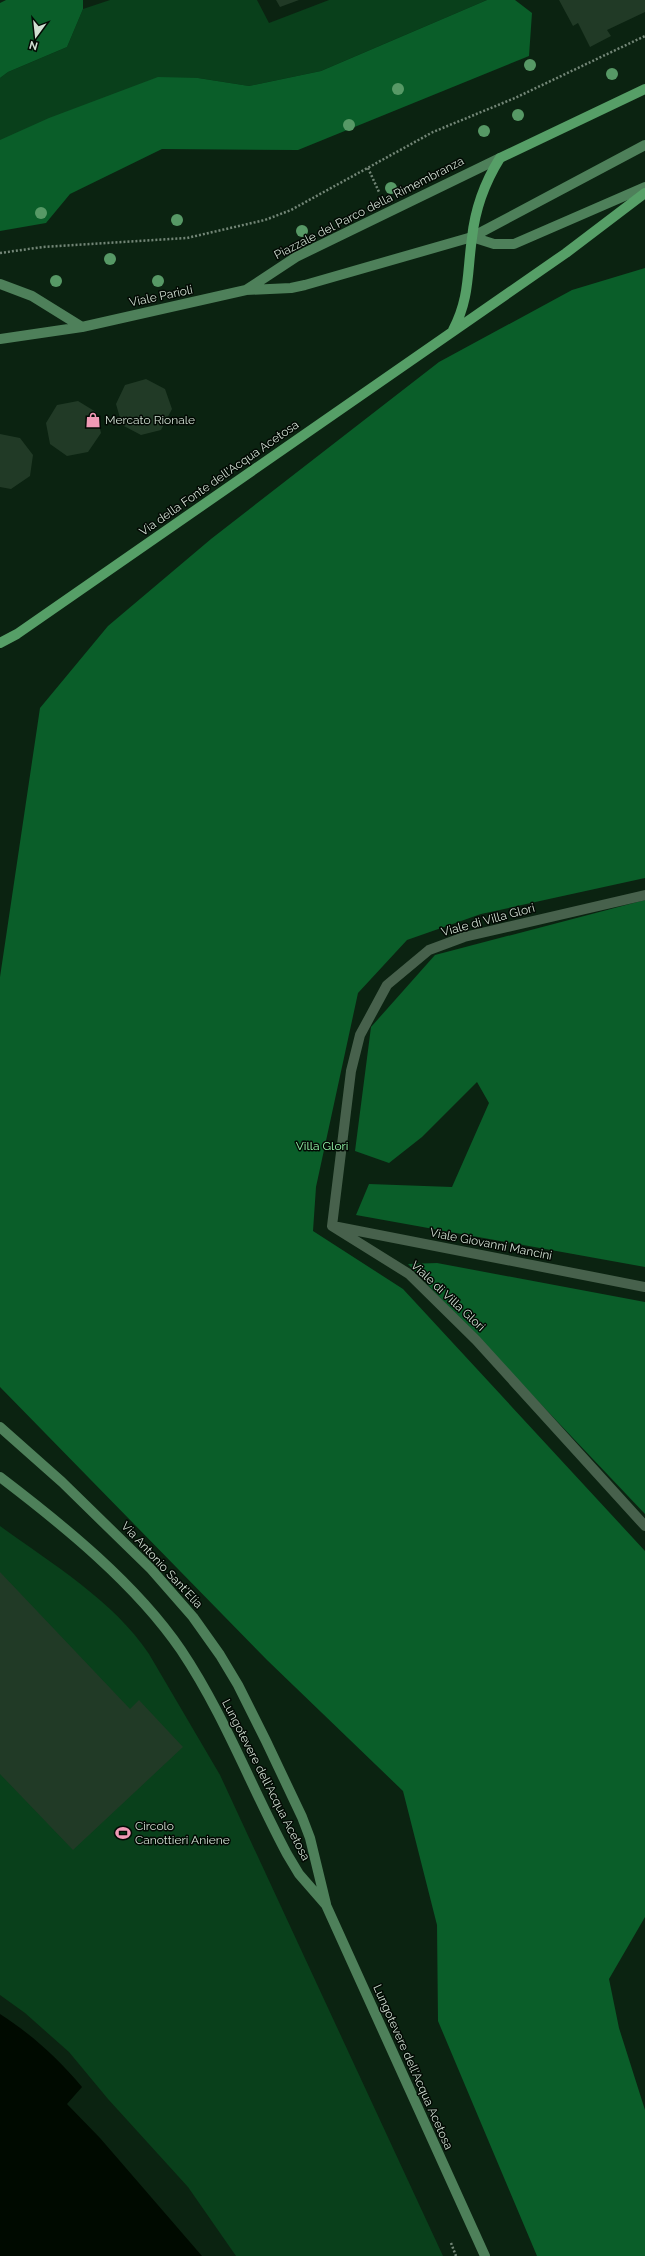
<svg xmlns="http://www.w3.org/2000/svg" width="645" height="2256" font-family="Raleway,sans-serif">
	<rect width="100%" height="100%" fill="#0b2311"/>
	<path fill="#09401b" d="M110,0H257L269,23L329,0H487L321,71L249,86L198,78L0,141V78L8,72L67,47L83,9Z
		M0,1526C51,1563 114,1601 149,1654L220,1775L443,2256H236L188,2187L108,2099L69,2052L25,2013L0,1995Z"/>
	<path fill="#0a5e29" d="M6,0H83V9L67,47L8,72L0,78V3Z
		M487,0H515L532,13L529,56L298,150L162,149L70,194L46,223L0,231V140L49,118L158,77L198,78L249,86L321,71Z
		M645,268V878L481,914L407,940L358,993L316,1187L313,1231L403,1289L645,1551V1917L609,1979L619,2028L645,2110V2256H537L438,2021L437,1925L403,1791L267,1660L0,1387V977L40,708L108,626L211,539L439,362L572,290Z
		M645,900V1267L356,1215L369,1184L452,1187L489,1103L477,1082L422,1137L389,1163L355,1151L371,1027L435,955Z
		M437,1263L645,1302V1514L408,1264Z"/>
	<path fill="#000a00" d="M0,2014C31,2034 58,2058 82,2087L67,2104L100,2138L202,2256H0Z"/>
	<path fill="#213a26" d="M276,0H299L280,7Z
		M559,0H645V12L607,30L611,36L590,47L578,23L573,26Z
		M146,379L165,389L172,409L161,430L141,435L122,425L116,404L125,385Z
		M78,401L96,412L101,433L88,452L67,456L50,444L46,423L57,405Z
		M0,434L20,438L33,455L30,476L11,489L0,487Z
		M0,1572L130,1709L139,1700L183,1747L73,1850L0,1774Z"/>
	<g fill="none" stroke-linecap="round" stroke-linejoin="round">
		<path stroke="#738677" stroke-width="2.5" stroke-dasharray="2 2" stroke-linecap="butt" d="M368,168L379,192
			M0,253L43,247L187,238L265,220L291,210L433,132L515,98L645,36
			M451,2243L456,2256"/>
		<path stroke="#47614c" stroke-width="10" d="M332,1226L351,1071L360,1035L387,985L429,950L464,937L645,895
			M332,1226L409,1274L476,1340L645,1526
			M338,1227L645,1287"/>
		<path stroke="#4e805a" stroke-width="10" d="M472,237L494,244H514L645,187
			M0,284L32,296L82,327
			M246,290L296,257L500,158
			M0,339L82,327L246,290L291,288L305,285L472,237L645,145
			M0,1427L62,1482L151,1569L193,1617L220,1655L238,1685L266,1741L302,1817L310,1838L326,1904
			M0,1477C63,1525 136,1584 181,1650C224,1714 251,1787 287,1854L299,1874L326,1905L485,2256"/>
		<path stroke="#569f67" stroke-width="10" d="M453,330C470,298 467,272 472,238C475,209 485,182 500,158L645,89
			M0,643L17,634L566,253L645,193"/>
	</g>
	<g fill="#579966">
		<circle cx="530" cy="65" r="6"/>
		<circle cx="612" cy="74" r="6"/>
		<circle cx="398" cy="89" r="6"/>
		<circle cx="518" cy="115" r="6"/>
		<circle cx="349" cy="125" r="6"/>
		<circle cx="484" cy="131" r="6"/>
		<circle cx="391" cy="188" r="6"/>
		<circle cx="41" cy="213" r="6"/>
		<circle cx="177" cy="220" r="6"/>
		<circle cx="302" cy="231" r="6"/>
		<circle cx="110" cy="259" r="6"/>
		<circle cx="56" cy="281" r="6"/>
		<circle cx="158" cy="281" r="6"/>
	</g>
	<defs>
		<g id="shop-bare" transform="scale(1.2)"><path d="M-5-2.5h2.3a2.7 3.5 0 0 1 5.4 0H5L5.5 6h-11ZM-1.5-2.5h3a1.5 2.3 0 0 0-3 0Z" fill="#f09ab5" stroke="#030a04" stroke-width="2.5" paint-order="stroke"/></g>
		<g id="stadium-bare" transform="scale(1.2)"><path d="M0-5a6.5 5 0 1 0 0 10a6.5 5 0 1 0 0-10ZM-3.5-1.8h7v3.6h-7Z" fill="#f09ab5" stroke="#030a04" stroke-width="2.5" paint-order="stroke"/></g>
	</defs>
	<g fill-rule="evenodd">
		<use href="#shop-bare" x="93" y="420"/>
		<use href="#stadium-bare" x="123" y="1833"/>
	</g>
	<g text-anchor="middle" stroke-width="3" stroke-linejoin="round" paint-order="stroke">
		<g font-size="12" fill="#d0dfd2" stroke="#030a04">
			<text transform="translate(369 208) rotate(-27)" y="4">Piazzale del Parco della Rimembranza</text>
			<text transform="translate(161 296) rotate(-12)" y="4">Viale Parioli</text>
			<text transform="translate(219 478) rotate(-35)" y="4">Via della Fonte dell'Acqua Acetosa</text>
			<text transform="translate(488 920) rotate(-15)" y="4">Viale di Villa Glori</text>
			<text transform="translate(491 1244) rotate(11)" y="4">Viale Giovanni Mancini</text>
			<text transform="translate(448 1296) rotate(43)" y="4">Viale di Villa Glori</text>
			<text transform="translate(162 1565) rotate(47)" y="4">Via Antonio Sant'Elia</text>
			<text transform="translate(266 1780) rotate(63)" y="4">Lungotevere dell'Acqua Acetosa</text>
			<text transform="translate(413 2067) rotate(66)" y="4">Lungotevere dell'Acqua Acetosa</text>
		</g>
		<g font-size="12" fill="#d0dfd2" stroke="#030a04" text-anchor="start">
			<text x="105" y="424">Mercato Rionale</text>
			<text x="135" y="1830">Circolo<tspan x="135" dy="14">Canottieri Aniene</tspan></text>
		</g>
		<g font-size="12" fill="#96f9ab" stroke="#030a04">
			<text x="322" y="1150">Villa Glori</text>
		</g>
	</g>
	<g transform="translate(36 36) rotate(195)" stroke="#030a04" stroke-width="3" paint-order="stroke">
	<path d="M0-3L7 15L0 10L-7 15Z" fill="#d0dfd2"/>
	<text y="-6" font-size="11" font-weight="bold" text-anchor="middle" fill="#d0dfd2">N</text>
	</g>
</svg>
